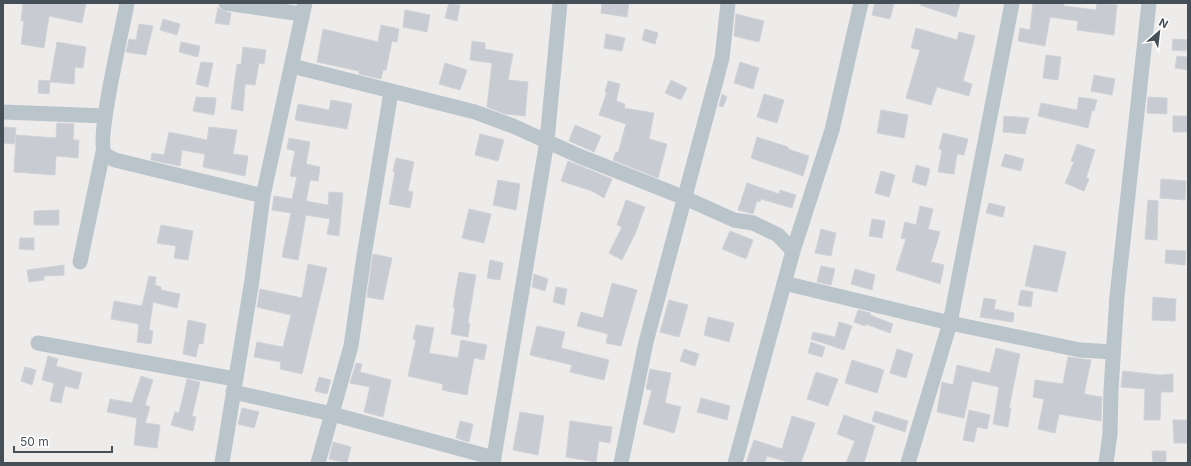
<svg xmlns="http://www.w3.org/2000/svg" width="1191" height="466" font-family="Inter,sans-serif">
	<rect width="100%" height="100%" fill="#eeebeb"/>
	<path fill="#c8cbd1" stroke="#d0d2d7" d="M23,3H86L82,23L49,16L44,48L21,44L24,21H21Z
		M449,3L460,5L457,21L445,18Z
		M602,3H629L627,17L601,13Z
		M875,3H894L890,19L872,15Z
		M920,3H960L956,17L920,5Z
		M1033,3H1064V6L1096,10L1097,3L1117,5L1114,35L1077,30L1078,21L1050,17L1045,46L1018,41L1020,28L1030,30Z
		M218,7L221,10L231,13L229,25L215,23Z
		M405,10L430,15L427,32L403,27Z
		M736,14L764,21L759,42L734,36Z
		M163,19L180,24L177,35L160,30Z
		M139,24L153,26L146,55L126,52L129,39L136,40Z
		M381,25L399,29L397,42L392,41L386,70H383L381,79L359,74V71L317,62L323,29L378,42Z
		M916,28L957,40L959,32L975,36L963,81L972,84L969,96L937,87L931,105L906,98L920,50L911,48Z
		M645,29L658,33L655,44L642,40Z
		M606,34L625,38L622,51L604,48Z
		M1173,39L1187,40L1186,51L1172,50Z
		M472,41L485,43V49L513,54L508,80L528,82L525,116L505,114L487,107L492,63L470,60Z
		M57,42L86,47L83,68L75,67L74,84L50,82Z
		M181,42L200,46L198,57L179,52Z
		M243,47L266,50L264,64L259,63L255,85L245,84L243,111L231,109L237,64L241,65Z
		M1046,55L1061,57L1058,80L1043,78Z
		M1177,56L1188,57V70L1175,68Z
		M201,62L213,63L208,87L196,84Z
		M740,62L759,68L753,89L734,83Z
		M445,63L467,70L460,90L439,84Z
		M1094,75L1115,79L1112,95L1091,91Z
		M39,80L50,81L49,94L38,93Z
		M671,80L687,88L681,100L665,93Z
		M608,81L620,84L616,101L625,104L624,108L654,113L649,139L667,144L658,178L613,160L616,152L618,153L626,124L599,115L607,92H605Z
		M722,94L727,97L723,107L719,106Z
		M764,94L784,100L777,123L757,117Z
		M196,97L216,98L214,115L193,111Z
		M1079,97L1097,100L1094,111L1092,110L1088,128L1038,116L1041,103L1077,110Z
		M1148,97L1167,98V114L1147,113Z
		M331,100L352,104L347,129L295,120L298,104L329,110Z
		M881,110L908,115L904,138L877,133Z
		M1004,116L1029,118L1025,134L1003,132Z
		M1173,116H1188V132H1173Z
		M57,123L74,124L73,140H79L78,158L56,156L55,175L14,172L16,135L56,138Z
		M575,125L601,136L594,152L569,141Z
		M3,127L16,128L14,144L3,143Z
		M209,127L237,130L233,154L248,156L245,176L203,167L205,154L182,150L180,166L151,160L152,153L164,155L169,132L207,140Z
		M943,133L968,139L964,155L957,154L954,174L938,172L942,150L939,149Z
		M480,134L504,140L498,161L475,155Z
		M757,137L788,147V149L809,156L803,176L751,158Z
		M289,138L310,142L306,164L320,167L318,181L310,180L306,201L328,205L329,192L343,193L339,236L327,234L330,219L306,215L298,260L282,257L291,213L272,210L274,196L292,199L297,177L290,176L295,151L287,149Z
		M1077,144L1095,150L1086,178L1089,179L1084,191L1065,183L1074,162L1071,161Z
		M1005,154L1024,159L1021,171L1001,166Z
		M396,158L414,162L408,191L413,192L410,208L389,204L395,172H393Z
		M568,161L612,179L604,198L592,191L561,181Z
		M916,165L930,169L926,186L912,182Z
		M881,171L895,175L889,197L875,193Z
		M1161,179L1186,181L1185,200L1160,198Z
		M498,180L520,184L516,210L493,205Z
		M747,183L779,194L780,190L796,195L792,208L761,199L760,202L757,201L753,214L738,210Z
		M626,200L645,207L635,234L622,260L609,253L622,227L617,225Z
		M1148,200L1158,201L1157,240L1145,239Z
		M989,203L1005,207L1003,217L986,213Z
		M920,206L933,209L928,229L940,232L931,262L944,265L940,284L896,270L906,239L901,238L905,222L916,225Z
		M469,209L491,214L484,243L462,238Z
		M59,210V225H34V211Z
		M872,219L885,221L882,238L869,236Z
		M161,225L193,231L188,260L174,258L176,246L157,243Z
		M821,229L836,233L831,256L815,253Z
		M730,231L753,240L746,259L722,249Z
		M20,238H34V250L19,249Z
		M1034,245L1066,252L1057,292L1025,286Z
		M1166,250L1186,251L1185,265L1165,263Z
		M373,254L392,258L383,300L367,297Z
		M490,260L503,263L500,280L487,278Z
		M308,264L327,268L302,374L280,369L281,362L254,357L257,342L283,347L291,315L257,307L260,289L302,298Z
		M64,265V275L44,276V280L29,282L27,270Z
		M821,266L835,269L831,285L817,282Z
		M855,269L875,275L872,290L851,284Z
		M459,272L476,275L468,323L470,324L468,337L451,334L455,308L453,307Z
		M534,274L548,279L545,291L532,287Z
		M149,276L156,277L155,285L161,287V290L180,294L177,308L153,302L149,330L153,331L151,344L137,342L139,324L111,319L114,301L142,306Z
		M612,283L637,290L621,346L606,343L608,334L577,326L581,312L603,318Z
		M556,287L567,289L564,305L553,302Z
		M1021,290L1033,292L1031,307L1018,305Z
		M1153,297L1176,299L1175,321L1152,320Z
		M984,298L996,300L994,309L1014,313L1013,322L980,317Z
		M669,300L688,305L679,337L660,332Z
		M858,310L870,313V315L893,324L890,333L866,324L865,326L854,322Z
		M708,317L734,323L729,342L704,335Z
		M188,320L206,324L203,344L199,343L196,357L183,354Z
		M839,322L852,326L844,350L811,339L813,332L835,337Z
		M416,325L434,328L429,353L458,358L461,340L487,345L484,360L474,358L467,395L442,390L443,384L408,376L416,340L413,339Z
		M537,326L565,332L561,348L609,360L604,380L570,372L572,365L530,355Z
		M811,342L825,347L822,357L808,353Z
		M996,348L1020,354L1009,408H1011L1008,427L993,424L999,387L972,381L964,418L937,412L942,382L953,385L957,365L990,373Z
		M684,349L699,354L695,366L680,361Z
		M897,349L913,354L906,378L890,373Z
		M48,356L58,359L56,366L82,373L78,389L65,386L61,403L50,401L54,383L42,380Z
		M1068,357L1091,360L1084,394L1102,397L1101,421L1059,414L1055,433L1038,429L1044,399L1033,397L1035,380L1063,384Z
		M852,360L884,370L877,393L845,383Z
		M356,363L362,364L360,372L391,380L383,417L364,412L370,387L350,383Z
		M25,367L36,370L32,385L21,381Z
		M650,369L671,373L665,403L681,407L674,433L643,424L652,390L646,389Z
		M1123,371L1160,375L1173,374V392H1161L1160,420H1144L1145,389L1121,387Z
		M816,372L838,379L828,406L807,399Z
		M141,376L153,380L145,405L150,407L145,423L160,425L157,448L134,445L137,418L107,412L110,399L132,403Z
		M319,377L331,380L327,394L315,391Z
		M187,379L200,382L192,416L196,417L193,431L171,425L175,412L179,413Z
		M701,398L730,406L727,420L697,412Z
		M242,408L259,412L254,428L238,424Z
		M969,410L990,415L987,429L977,427L974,442L963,440Z
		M875,411L908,421L905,432L872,421Z
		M520,412L544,416L538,455L513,450Z
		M844,415L875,426L864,463H846L855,441L837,434Z
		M792,416L815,423L801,463H791L767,456L765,463H746L754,440L782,449Z
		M1173,420H1188V443H1174Z
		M460,421L473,424L469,442L456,438Z
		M570,421L612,427L610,443L599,441L596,462L566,457Z
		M333,442L351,447L347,463L329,459Z
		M1152,451H1166V463H1153Z"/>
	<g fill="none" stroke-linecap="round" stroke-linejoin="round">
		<path stroke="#bac4cb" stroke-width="15" d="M127,3C123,28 95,139 105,155L115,160L263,196
			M226,3L302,14
			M292,66L475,112L513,126L579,156L685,198L734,220L753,223L778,235L793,251
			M3,112L105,116
			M80,262L103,152
			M784,283L950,323L1080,350L1113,352
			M38,343L235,379
			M233,392L332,414L494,458
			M222,463L252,280L263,196L305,3
			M318,463L351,346L364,256L391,92
			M493,463L547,141L560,3
			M621,463L646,342L722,58L728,3
			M735,463L793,251L832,130L861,3
			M908,463L950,323L1012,3
			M1106,463L1110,434L1111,390L1117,296L1149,3"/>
	</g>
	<rect width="1191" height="466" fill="none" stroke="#454f58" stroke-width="8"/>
	<g transform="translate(1159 32) rotate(28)" stroke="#ffffff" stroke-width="3" paint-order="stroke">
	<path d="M0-3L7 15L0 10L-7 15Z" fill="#454f58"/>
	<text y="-6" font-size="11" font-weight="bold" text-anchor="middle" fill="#454f58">N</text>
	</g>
	<path d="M14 446v6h98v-6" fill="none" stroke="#454f58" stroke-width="2"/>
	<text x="20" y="446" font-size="12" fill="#454f58" stroke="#ffffff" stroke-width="3" paint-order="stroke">50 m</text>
</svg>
